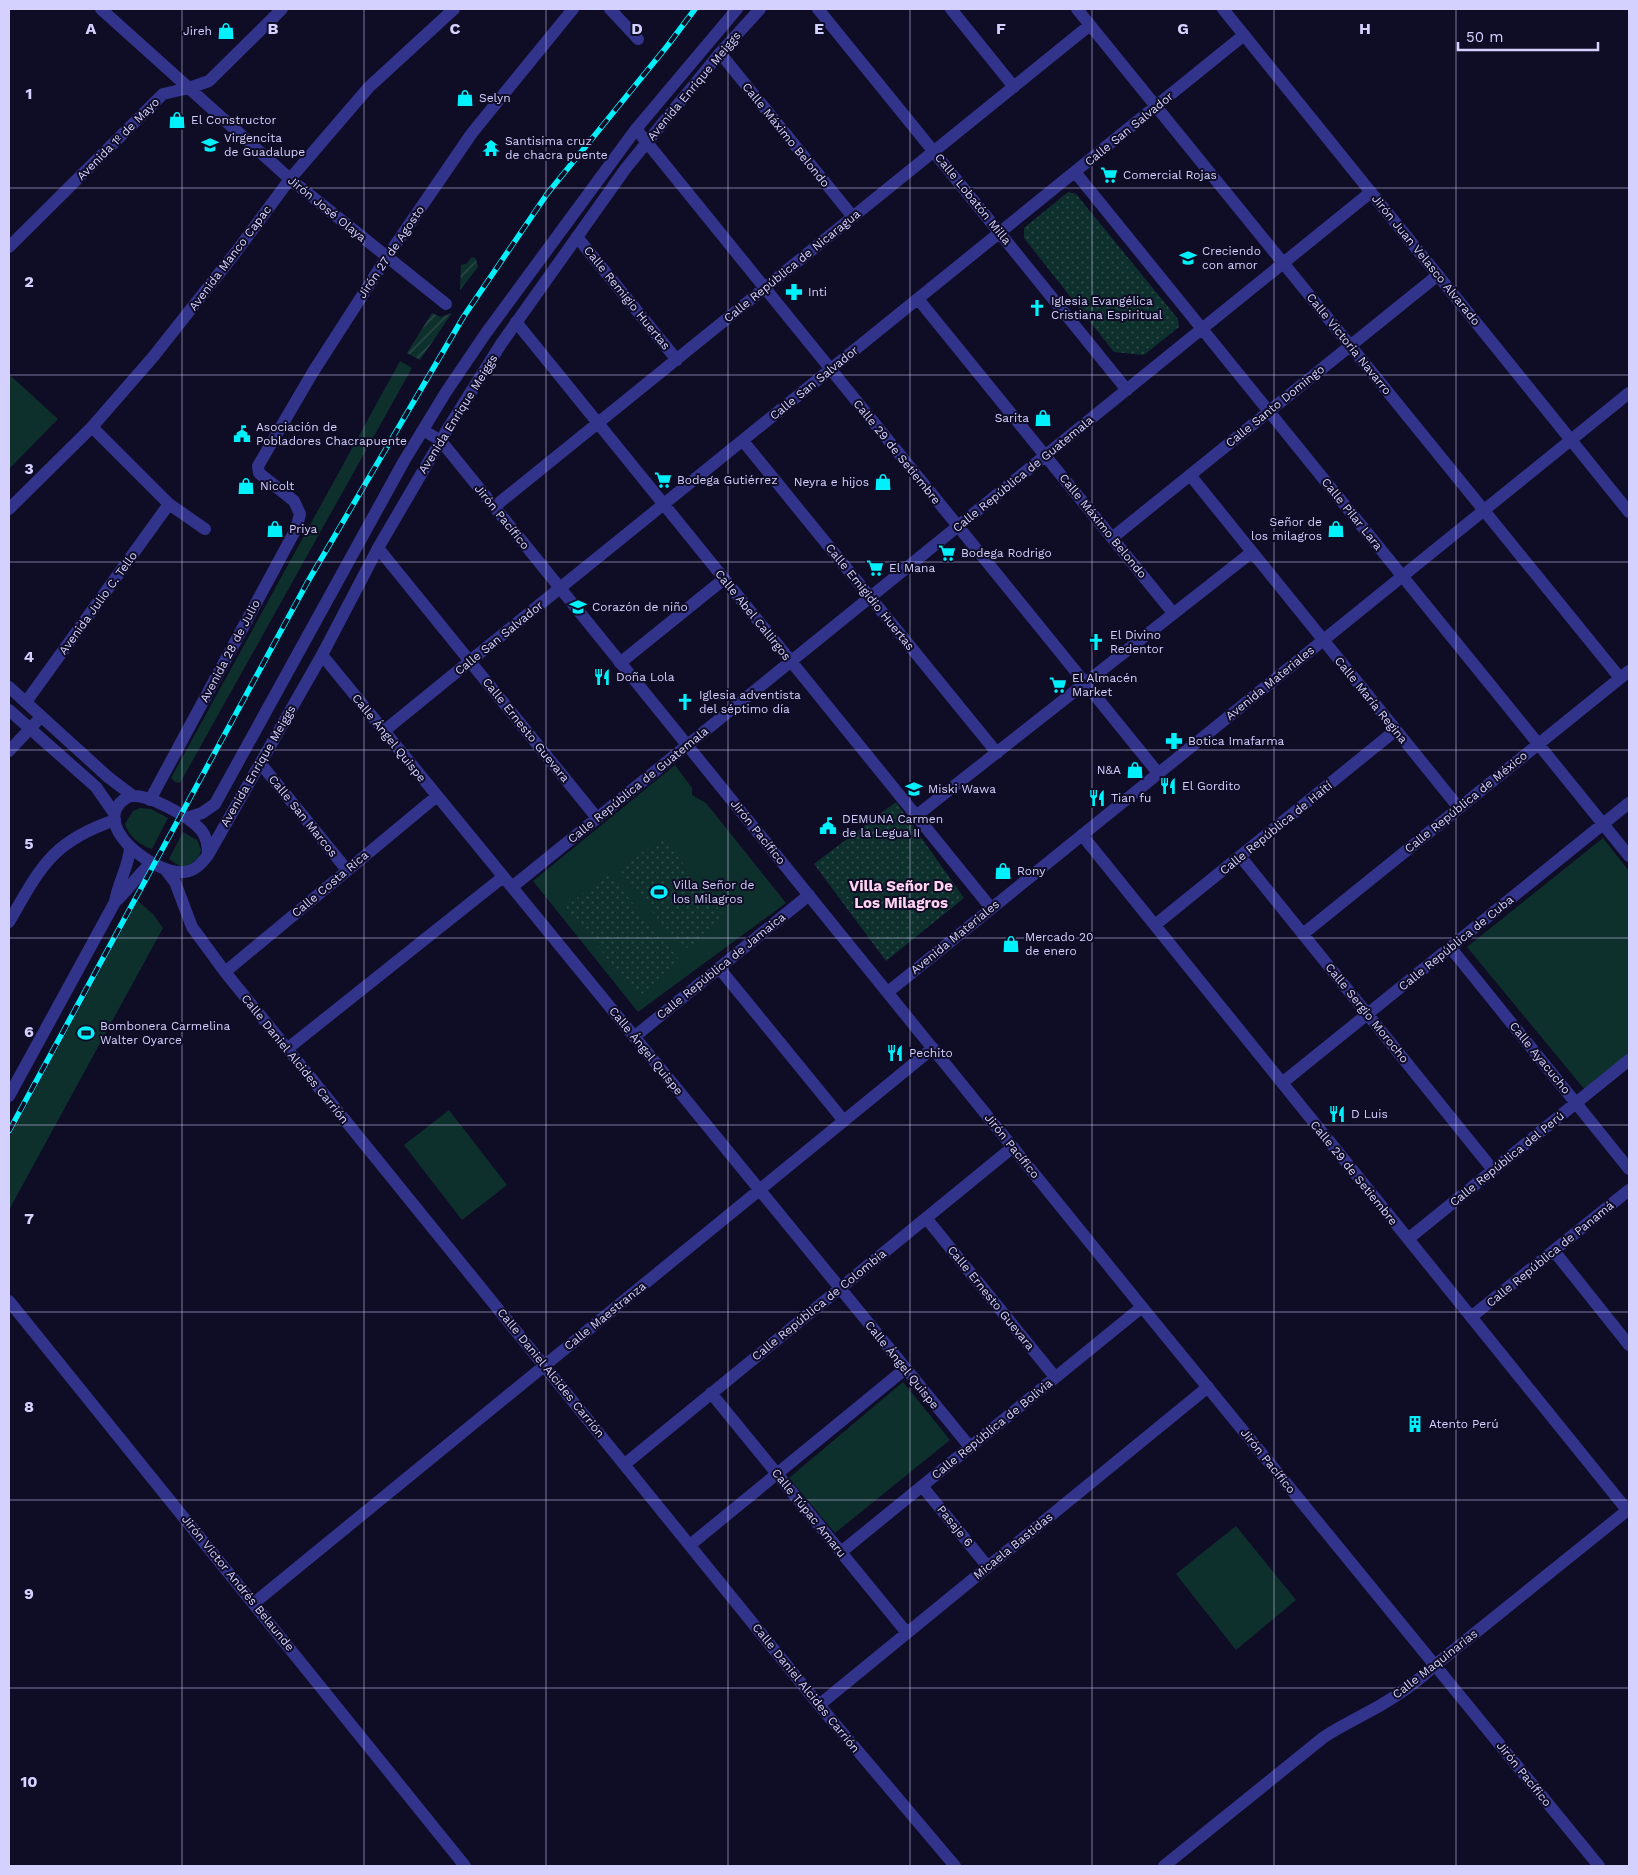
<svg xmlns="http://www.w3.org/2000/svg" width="1638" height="1875" font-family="'Work Sans',sans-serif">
	<defs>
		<pattern id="park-dots" width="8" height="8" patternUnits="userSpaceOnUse" patternTransform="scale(1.25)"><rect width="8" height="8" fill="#0e302d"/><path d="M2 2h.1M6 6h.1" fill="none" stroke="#304d4c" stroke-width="1.8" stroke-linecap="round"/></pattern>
		<pattern id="garden-furrows" width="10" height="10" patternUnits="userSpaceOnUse" patternTransform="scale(1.25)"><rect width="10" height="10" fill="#0e302d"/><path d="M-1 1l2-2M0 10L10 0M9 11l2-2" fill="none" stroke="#304d4c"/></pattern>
	</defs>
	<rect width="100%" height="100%" fill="#0f0c26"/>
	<path fill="#0e302d" d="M400,361L412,368L180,783L175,782L171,778Z
		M11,376L58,419L9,469V378Z
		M675,765L692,788V795L706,803L786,903L638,1012L533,881Z
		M140,808L151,809L168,818L152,849C140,845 129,837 125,824L133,811Z
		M183,832L197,840L201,850L199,857L184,869L169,859Z
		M1603,838L1629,871V1055L1585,1090L1467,947Z
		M138,901L153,914L163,928L9,1210V1138Z
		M449,1110L507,1185L462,1220L404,1145Z
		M903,1382L950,1440L835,1533L789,1478Z
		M1236,1526L1296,1600L1236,1650L1176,1574Z"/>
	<path fill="url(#park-dots)" d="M1068,192L1076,194L1178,319L1179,327L1144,355L1114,352L1024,238V228Z
		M896,802L964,898L886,961L814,864Z
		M662,837L726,918L683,951L620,870Z
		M608,873L681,962L638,997L566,907Z"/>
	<path fill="url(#garden-furrows)" d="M472,257L476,259L478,267L460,290L461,265L466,264Z
		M432,313L441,317L452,313L420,360L407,353Z"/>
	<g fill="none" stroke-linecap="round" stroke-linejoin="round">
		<path stroke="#32338a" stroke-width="12" d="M236,252L290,179
			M470,661L560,588"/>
		<path stroke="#32338a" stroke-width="12" d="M101,9L290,179L446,304
			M610,9L638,39
			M818,9L1127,390
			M951,9L1014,87
			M1077,9L1620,678
			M720,53L853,217
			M636,129L1158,773
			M1075,172L1629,856
			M290,179L369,87L454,9
			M577,237L677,360
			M9,247L163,94L189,88L209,81L282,9
			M918,299L1173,613
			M516,322L991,908
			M92,427L169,504L205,529
			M743,441L997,753
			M1190,475L1459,808
			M494,507L1090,25
			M9,509L92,427L153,357L236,252
			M1112,538L1438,275
			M378,548L597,818
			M560,588L1244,35
			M322,655L970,1447
			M620,663L724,579
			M26,702L169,504
			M384,731L470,661
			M9,751L41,717
			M260,763L347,870
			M150,800L296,529L300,514L294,501L259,473L258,466L313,372L387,257L472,133L573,9
			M916,816L1252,552
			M1082,835L1627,1510
			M1240,856L1493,1170
			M165,869L175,882L192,927L225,972L819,1705L955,1866
			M512,887L1371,192
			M9,922C41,867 51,842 115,820
			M1155,925L1396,730
			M1303,934L1629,671
			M1450,947L1629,1169
			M719,968L844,1121
			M225,972L437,796
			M634,1037L809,895
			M287,1049L503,877
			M1282,1083L1629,803
			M926,1218L1055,1377
			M1408,1239L1629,1060
			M1554,1251L1629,1345
			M1471,1317L1629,1190
			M711,1393L907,1633
			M625,1464L1013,1147
			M922,1486L988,1567
			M690,1545L905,1369
			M841,1552L1142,1307
			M254,1603L933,1048
			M819,1705L1208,1387
			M1164,1866L1324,1737C1342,1725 1362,1716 1381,1705C1400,1694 1418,1681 1434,1666"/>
		<path stroke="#32338a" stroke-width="12" d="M1223,9L1629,512
			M423,430L441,441L1142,1307L1599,1866
			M9,687L108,777L133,796
			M9,710L96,787L114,813
			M187,818L202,813L215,804L404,461L446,392L486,333L636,129L737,9
			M208,855C208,846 207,837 201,830C190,817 150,795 133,796C128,796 123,800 120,803C95,831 159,876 184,872C195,871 202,863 208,855L322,655L378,548L447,430L501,344L626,168L720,53L760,9
			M115,902C129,890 137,874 152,863
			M888,992L1629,393
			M9,1096L115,902C118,882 129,867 130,847
			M9,1301L465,1866
			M1434,1666L1629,1509"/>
		<g stroke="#00f0fc" stroke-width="5.5">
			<path id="rail" d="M9,1131L307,583L464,316L547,194L668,45L695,9"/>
		</g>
		<use href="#rail" stroke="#0f0c26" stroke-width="4" stroke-dasharray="11" stroke-linecap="butt"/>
	</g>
	<path fill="none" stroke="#d4d1ff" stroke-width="1" stroke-opacity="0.55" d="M182,9V1866M364,9V1866M546,9V1866M728,9V1866M910,9V1866M1092,9V1866M1274,9V1866M1456,9V1866M9,188H1629M9,375H1629M9,562H1629M9,750H1629M9,938H1629M9,1125H1629M9,1312H1629M9,1500H1629M9,1688H1629"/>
	<defs>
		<g id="shop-bare" transform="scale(1.35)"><path d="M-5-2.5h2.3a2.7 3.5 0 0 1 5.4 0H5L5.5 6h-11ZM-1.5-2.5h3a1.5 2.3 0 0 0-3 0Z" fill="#00f0fc" stroke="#0f0c26" stroke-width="2.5" paint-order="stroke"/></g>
		<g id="school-bare" transform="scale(1.35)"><path d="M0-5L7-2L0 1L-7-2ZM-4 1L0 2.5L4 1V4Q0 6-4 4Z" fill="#00f0fc" stroke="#0f0c26" stroke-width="2.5" paint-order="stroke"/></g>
		<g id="temple-bare" transform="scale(1.35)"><path d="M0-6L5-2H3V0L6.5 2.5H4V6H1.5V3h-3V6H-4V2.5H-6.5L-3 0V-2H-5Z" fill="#00f0fc" stroke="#0f0c26" stroke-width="2.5" paint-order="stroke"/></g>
		<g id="supermarket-bare" transform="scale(1.35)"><path d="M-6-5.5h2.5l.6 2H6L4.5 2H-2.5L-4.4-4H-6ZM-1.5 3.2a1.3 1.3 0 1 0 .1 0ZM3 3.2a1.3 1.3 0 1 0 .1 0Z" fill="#00f0fc" stroke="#0f0c26" stroke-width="2.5" paint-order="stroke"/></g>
		<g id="pharmacy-bare" transform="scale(1.35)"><path d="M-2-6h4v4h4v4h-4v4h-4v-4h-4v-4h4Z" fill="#00f0fc" stroke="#0f0c26" stroke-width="2.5" paint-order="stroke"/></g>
		<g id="church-bare" transform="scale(1.35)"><path d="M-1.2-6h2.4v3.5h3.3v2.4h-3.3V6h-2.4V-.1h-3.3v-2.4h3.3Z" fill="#00f0fc" stroke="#0f0c26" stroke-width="2.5" paint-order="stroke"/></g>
		<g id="civic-bare" transform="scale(1.35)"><path d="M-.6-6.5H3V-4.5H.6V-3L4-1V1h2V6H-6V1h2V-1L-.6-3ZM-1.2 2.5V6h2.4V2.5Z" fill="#00f0fc" stroke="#0f0c26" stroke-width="2.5" paint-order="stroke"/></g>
		<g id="restaurant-bare" transform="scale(1.35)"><path d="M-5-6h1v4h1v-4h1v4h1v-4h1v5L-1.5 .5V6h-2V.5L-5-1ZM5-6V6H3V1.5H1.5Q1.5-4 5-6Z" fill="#00f0fc" stroke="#0f0c26" stroke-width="2.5" paint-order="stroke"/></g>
		<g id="stadium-bare" transform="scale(1.35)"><path d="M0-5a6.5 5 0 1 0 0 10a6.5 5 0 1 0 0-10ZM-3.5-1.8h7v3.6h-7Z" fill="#00f0fc" stroke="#0f0c26" stroke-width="2.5" paint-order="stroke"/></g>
		<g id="building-bare" transform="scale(1.35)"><path d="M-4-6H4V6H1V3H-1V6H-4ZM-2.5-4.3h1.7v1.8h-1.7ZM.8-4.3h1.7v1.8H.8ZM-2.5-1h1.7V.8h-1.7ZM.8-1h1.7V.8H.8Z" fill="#00f0fc" stroke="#0f0c26" stroke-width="2.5" paint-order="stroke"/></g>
	</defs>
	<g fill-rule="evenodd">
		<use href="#shop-bare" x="226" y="31"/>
		<use href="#shop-bare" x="465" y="98"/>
		<use href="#shop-bare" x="177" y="120"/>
		<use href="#school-bare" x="210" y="145"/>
		<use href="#temple-bare" x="491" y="148"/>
		<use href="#supermarket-bare" x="1109" y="175"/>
		<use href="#school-bare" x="1188" y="258"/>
		<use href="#pharmacy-bare" x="794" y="292"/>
		<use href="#church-bare" x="1037" y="308"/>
		<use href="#shop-bare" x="1043" y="418"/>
		<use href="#civic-bare" x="242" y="434"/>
		<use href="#supermarket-bare" x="663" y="480"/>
		<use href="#shop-bare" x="883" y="482"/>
		<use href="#shop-bare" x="246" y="486"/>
		<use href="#shop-bare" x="275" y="529"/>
		<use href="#shop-bare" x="1336" y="529"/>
		<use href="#supermarket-bare" x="947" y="553"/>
		<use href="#supermarket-bare" x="875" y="568"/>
		<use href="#school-bare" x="578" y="607"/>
		<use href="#church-bare" x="1096" y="642"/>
		<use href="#restaurant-bare" x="602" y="677"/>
		<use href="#supermarket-bare" x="1058" y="685"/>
		<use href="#church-bare" x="685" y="702"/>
		<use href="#pharmacy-bare" x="1174" y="741"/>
		<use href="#shop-bare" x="1135" y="770"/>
		<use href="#restaurant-bare" x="1168" y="786"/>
		<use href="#school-bare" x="914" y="789"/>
		<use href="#restaurant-bare" x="1097" y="798"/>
		<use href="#civic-bare" x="828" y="826"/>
		<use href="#shop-bare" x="1003" y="871"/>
		<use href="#stadium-bare" x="659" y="892"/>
		<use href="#shop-bare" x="1011" y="944"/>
		<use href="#stadium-bare" x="86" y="1033"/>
		<use href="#restaurant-bare" x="895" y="1053"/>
		<use href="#restaurant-bare" x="1337" y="1114"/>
		<use href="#building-bare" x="1415" y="1424"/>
	</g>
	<g text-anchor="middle" stroke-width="4" stroke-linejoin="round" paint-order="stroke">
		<g font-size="12" fill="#d4d1ff" stroke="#0f0c26" text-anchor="start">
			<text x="212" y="35" text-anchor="end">Jireh</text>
			<text x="479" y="102">Selyn</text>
			<text x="191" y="124">El Constructor</text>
			<text x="224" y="142">Virgencita<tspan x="224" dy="14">de Guadalupe</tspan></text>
			<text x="505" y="145">Santisima cruz<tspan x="505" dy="14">de chacra puente</tspan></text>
			<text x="1123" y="179">Comercial Rojas</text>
			<text x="1202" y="255">Creciendo<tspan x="1202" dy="14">con amor</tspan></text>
			<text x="808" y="296">Inti</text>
			<text x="1051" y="305">Iglesia Evangélica<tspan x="1051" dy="14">Cristiana Espiritual</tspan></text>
			<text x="1029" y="422" text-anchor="end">Sarita</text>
			<text x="256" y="431">Asociación de<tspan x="256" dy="14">Pobladores Chacrapuente</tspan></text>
			<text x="677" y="484">Bodega Gutiérrez</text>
			<text x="869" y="486" text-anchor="end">Neyra e hijos</text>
			<text x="260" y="490">Nicolt</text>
			<text x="1322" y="526" text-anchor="end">Señor de<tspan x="1322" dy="14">los milagros</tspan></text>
			<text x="289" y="533">Priya</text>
			<text x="961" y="557">Bodega Rodrigo</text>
			<text x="889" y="572">El Mana</text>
			<text x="592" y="611">Corazón de niño</text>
			<text x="1110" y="639">El Divino<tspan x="1110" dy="14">Redentor</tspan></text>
			<text x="616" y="681">Doña Lola</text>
			<text x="1072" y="682">El Almacén<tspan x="1072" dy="14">Market</tspan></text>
			<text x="699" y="699">Iglesia adventista<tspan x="699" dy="14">del séptimo día</tspan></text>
			<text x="1188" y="745">Botica Imafarma</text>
			<text x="1121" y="774" text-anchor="end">N&amp;A</text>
			<text x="1182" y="790">El Gordito</text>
			<text x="928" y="793">Miski Wawa</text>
			<text x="1111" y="802">Tian fu</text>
			<text x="842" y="823">DEMUNA Carmen<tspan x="842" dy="14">de la Legua II</tspan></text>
			<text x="1017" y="875">Rony</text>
			<text x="673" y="889">Villa Señor de<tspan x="673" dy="14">los Milagros</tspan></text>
			<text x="1025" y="941">Mercado 20<tspan x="1025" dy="14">de enero</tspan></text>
			<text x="100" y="1030">Bombonera Carmelina<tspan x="100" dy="14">Walter Oyarce</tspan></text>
			<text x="909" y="1057">Pechito</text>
			<text x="1351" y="1118">D Luis</text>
			<text x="1429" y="1428">Atento Perú</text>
		</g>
		<g font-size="12" fill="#d4d1ff" stroke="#0f0c26">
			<text transform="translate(694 86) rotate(-50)" y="4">Avenida Enrique Meiggs</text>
			<text transform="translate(1129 129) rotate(-39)" y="4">Calle San Salvador</text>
			<text transform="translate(786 135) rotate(51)" y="4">Calle Máximo Belondo</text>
			<text transform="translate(118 139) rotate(-45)" y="4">Avenida 1º de Mayo</text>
			<text transform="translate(973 199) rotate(51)" y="4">Calle Lobatón Milla</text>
			<text transform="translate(327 209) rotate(39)" y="4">Jirón José Olaya</text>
			<text transform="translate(391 252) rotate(-56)" y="4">Jirón 27 de Agosto</text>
			<text transform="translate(230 258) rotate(-53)" y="4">Avenida Manco Capac</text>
			<text transform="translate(1426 260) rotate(51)" y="4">Jirón Juan Velasco Alvarado</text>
			<text transform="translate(792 266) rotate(-39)" y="4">Calle República de Nicaragua</text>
			<text transform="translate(627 298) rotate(51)" y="4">Calle Remigio Huertas</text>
			<text transform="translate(1349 344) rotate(51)" y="4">Calle Victoria Navarro</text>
			<text transform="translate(814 383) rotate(-39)" y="4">Calle San Salvador</text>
			<text transform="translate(1275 406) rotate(-39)" y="4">Calle Santo Domingo</text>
			<text transform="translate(458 414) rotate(-58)" y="4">Avenida Enrique Meiggs</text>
			<text transform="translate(897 452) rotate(51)" y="4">Calle 29 de Setiembre</text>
			<text transform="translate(1023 474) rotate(-39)" y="4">Calle República de Guatemala</text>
			<text transform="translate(1352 514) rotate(51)" y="4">Calle Pilar Lara</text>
			<text transform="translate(502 517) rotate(51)" y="4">Jirón Pacífico</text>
			<text transform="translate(1103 526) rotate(51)" y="4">Calle Máximo Belondo</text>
			<text transform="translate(870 597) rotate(51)" y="4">Calle Emigidio Huertas</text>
			<text transform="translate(98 603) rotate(-54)" y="4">Avenida Julio C. Tello</text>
			<text transform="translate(753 615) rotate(51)" y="4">Calle Abel Callirgos</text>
			<text transform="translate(499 638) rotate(-39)" y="4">Calle San Salvador</text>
			<text transform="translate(230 651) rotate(-62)" y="4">Avenida 28 de Julio</text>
			<text transform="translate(1270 683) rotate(-39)" y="4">Avenida Materiales</text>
			<text transform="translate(1371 700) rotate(51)" y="4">Calle María Regina</text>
			<text transform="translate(526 730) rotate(51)" y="4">Calle Ernesto Guevara</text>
			<text transform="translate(389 738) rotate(51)" y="4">Calle Ángel Quispe</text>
			<text transform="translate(258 766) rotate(-60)" y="4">Avenida Enrique Meiggs</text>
			<text transform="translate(638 785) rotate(-39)" y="4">Calle República de Guatemala</text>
			<text transform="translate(1466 802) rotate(-39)" y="4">Calle República de México</text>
			<text transform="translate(303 816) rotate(51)" y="4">Calle San Marcos</text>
			<text transform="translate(1276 828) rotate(-39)" y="4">Calle República de Haití</text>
			<text transform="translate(758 832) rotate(51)" y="4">Jirón Pacífico</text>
			<text transform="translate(330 884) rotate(-40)" y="4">Calle Costa Rica</text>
			<text transform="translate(955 937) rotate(-39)" y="4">Avenida Materiales</text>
			<text transform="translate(1456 943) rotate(-39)" y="4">Calle República de Cuba</text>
			<text transform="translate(721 966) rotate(-39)" y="4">Calle República de Jamaica</text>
			<text transform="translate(1367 1013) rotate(51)" y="4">Calle Sergio Morocho</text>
			<text transform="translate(646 1051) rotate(51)" y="4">Calle Ángel Quispe</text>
			<text transform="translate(1540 1058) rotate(51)" y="4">Calle Ayacucho</text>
			<text transform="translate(295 1059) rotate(51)" y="4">Calle Daniel Alcides Carrión</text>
			<text transform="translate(1012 1146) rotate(51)" y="4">Jirón Pacífico</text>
			<text transform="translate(1507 1159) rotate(-39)" y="4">Calle República del Perú</text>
			<text transform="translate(1354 1173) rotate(51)" y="4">Calle 29 de Setiembre</text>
			<text transform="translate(1550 1254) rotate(-39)" y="4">Calle República de Panamá</text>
			<text transform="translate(991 1298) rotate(51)" y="4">Calle Ernesto Guevara</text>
			<text transform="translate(819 1305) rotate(-39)" y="4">Calle República de Colombia</text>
			<text transform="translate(605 1316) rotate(-39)" y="4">Calle Maestranza</text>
			<text transform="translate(902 1365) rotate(51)" y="4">Calle Ángel Quispe</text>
			<text transform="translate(551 1373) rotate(51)" y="4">Calle Daniel Alcides Carrión</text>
			<text transform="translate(992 1429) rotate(-39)" y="4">Calle República de Bolivia</text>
			<text transform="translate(1268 1461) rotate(51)" y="4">Jirón Pacífico</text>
			<text transform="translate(809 1513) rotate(51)" y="4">Calle Túpac Amaru</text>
			<text transform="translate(955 1526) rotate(51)" y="4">Pasaje 6</text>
			<text transform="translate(1013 1546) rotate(-39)" y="4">Micaela Bastidas</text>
			<text transform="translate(238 1583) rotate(51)" y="4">Jirón Victor Andrés Belaunde</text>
			<text transform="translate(1435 1664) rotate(-38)" y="4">Calle Maquinarias</text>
			<text transform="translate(806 1688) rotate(51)" y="4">Calle Daniel Alcides Carrión</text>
			<text transform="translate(1524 1774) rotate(51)" y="4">Jirón Pacífico</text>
		</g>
		<g font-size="15" font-weight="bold" fill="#ffd3f1" stroke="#0f0c26">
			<text x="901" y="891">Villa Señor De<tspan x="901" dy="17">Los Milagros</tspan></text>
		</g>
	</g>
	<g font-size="16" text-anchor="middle" font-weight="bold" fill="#d4d1ff" stroke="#0f0c26" stroke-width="4" stroke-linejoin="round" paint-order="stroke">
		<text x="91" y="34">A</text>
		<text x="273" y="34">B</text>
		<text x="455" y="34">C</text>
		<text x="637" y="34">D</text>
		<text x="819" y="34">E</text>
		<text x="1001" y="34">F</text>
		<text x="1183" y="34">G</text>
		<text x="1365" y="34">H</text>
		<text x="29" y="99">1</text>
		<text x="29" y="287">2</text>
		<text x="29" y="474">3</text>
		<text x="29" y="662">4</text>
		<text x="29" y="849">5</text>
		<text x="29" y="1037">6</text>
		<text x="29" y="1224">7</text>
		<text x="29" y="1412">8</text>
		<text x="29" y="1599">9</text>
		<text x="29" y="1787">10</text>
	</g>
	<rect width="1638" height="1875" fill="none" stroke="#d4d1ff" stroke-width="20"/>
	<path d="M1458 42v8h140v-8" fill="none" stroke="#d4d1ff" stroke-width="2.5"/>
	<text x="1466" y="42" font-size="15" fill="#d4d1ff" stroke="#0f0c26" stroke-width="4" paint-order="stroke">50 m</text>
</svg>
